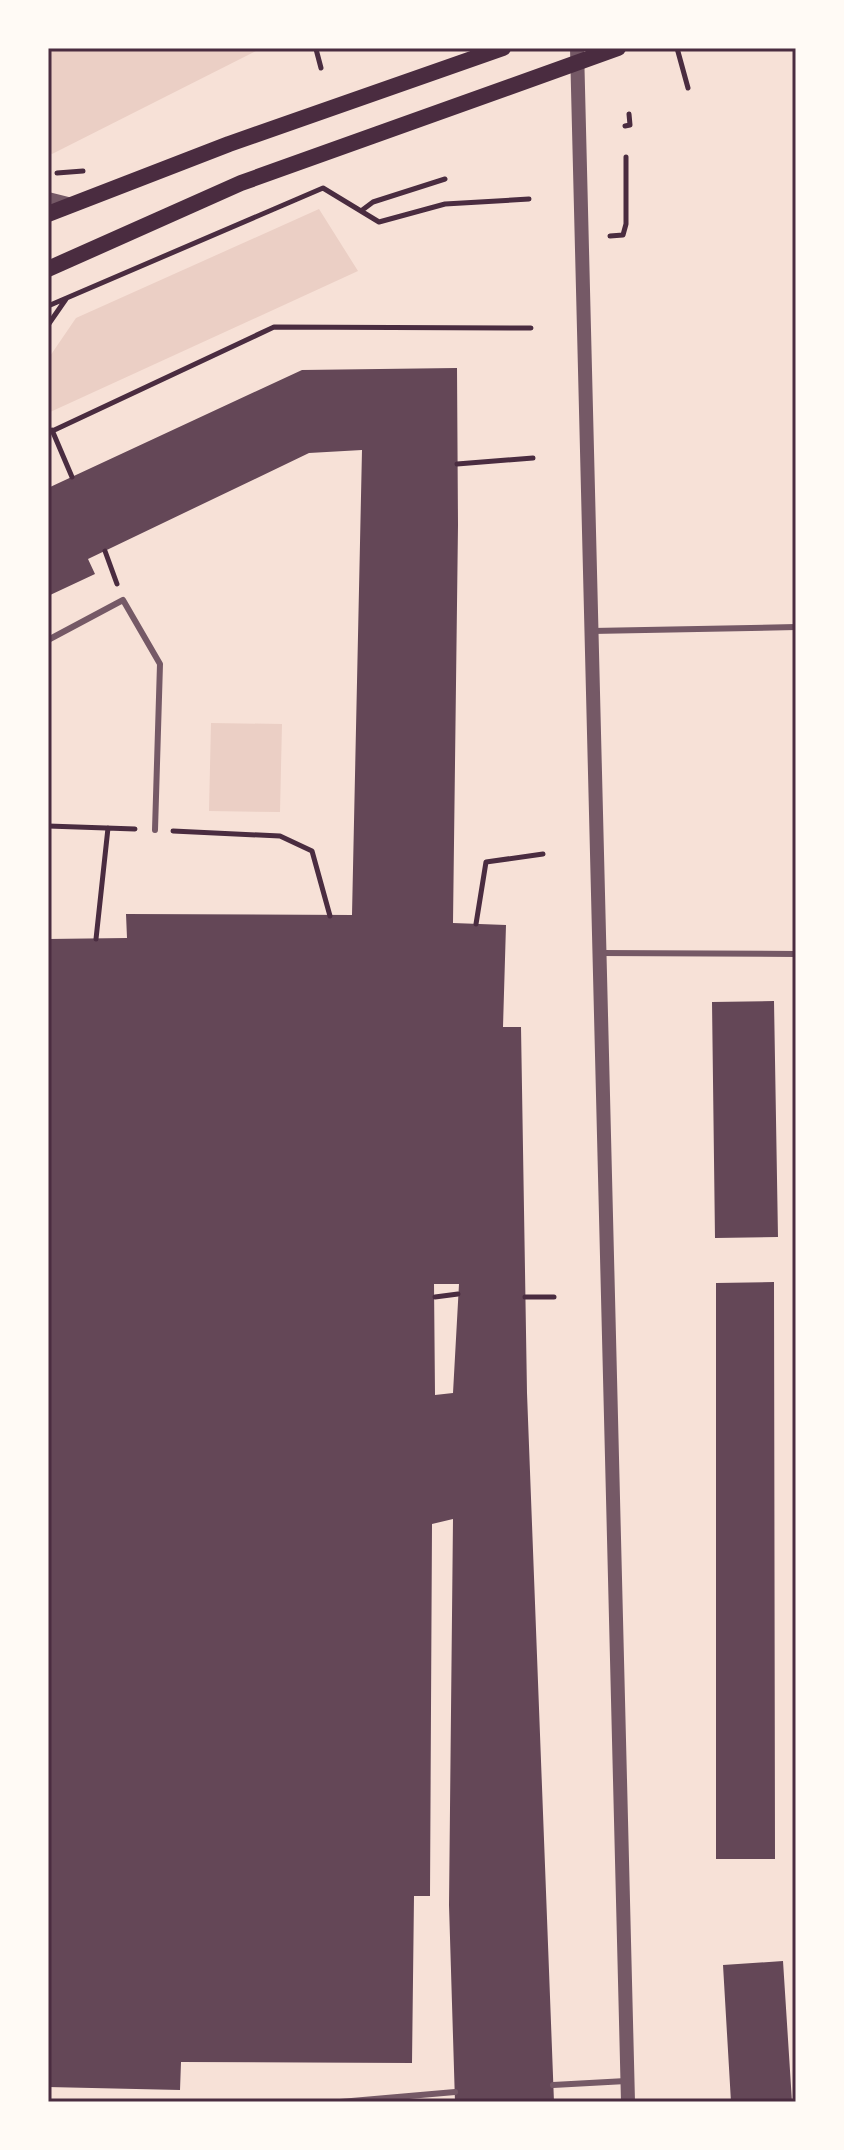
<svg xmlns="http://www.w3.org/2000/svg" width="844" height="2150" font-family="Mulish,sans-serif">
	<rect width="100%" height="100%" fill="#f7e1d7"/>
	<path fill="#ebcfc5" d="M48,48H262L52,154L48,152Z
		M319,209L358,271L48,413V359L76,318Z
		M211,723L282,724L280,812L209,811Z"/>
	<path fill="#644757" fill-rule="evenodd" d="M457,368L458,525L453,923L506,925L503,1027H521L527,1393L554,2102H455L449,1905L453,1519L432,1524L430,1896H414L412,2063L181,2062L180,2090L48,2087V939L127,938L126,914L352,915L362,450L309,453L88,559L95,574L48,596V488L302,370ZM434,1284H459L453,1393L435,1395Z
		M774,1001L778,1237L715,1238L712,1002Z
		M774,1282L775,1859H716V1283Z
		M783,1961L792,2102H731L723,1965Z"/>
	<g fill="none" stroke-linecap="round" stroke-linejoin="round">
		<path stroke="#4a2c40" stroke-width="5" d="M319,48L316,49L321,68
			M677,48L688,88
			M625,126L630,125L629,114
			M57,173L83,171
			M361,211L373,202L445,179
			M610,236L623,235L626,224V157
			M48,306L323,188L379,222L445,204L529,199
			M48,325L66,299
			M52,430L72,477
			M48,433L274,327L531,328
			M457,464L533,458
			M105,551L117,584
			M48,826L135,829
			M173,831L280,836L312,851L330,916
			M476,924L486,862L543,854
			M96,939L108,828
			M435,1297L458,1294
			M525,1297H554"/>
		<path stroke="#755966" stroke-width="6" d="M592,631L796,627
			M48,640L123,600L160,664L155,830
			M600,953L796,954
			M553,2085L626,2081
			M340,2102L455,2092"/>
		<path stroke="#755966" stroke-width="14" d="M577,48L628,2102
			M48,199L72,205"/>
		<path stroke="#4a2c40" stroke-width="16" d="M48,214L229,144L503,48
			M48,269L241,183L618,48"/>
	</g>
	<rect width="844" height="2150" fill="none" stroke="#fffaf5" stroke-width="100"/>
	<rect x="50" y="50" width="744" height="2050" fill="none" stroke="#4a2c40" stroke-width="3"/>
</svg>
